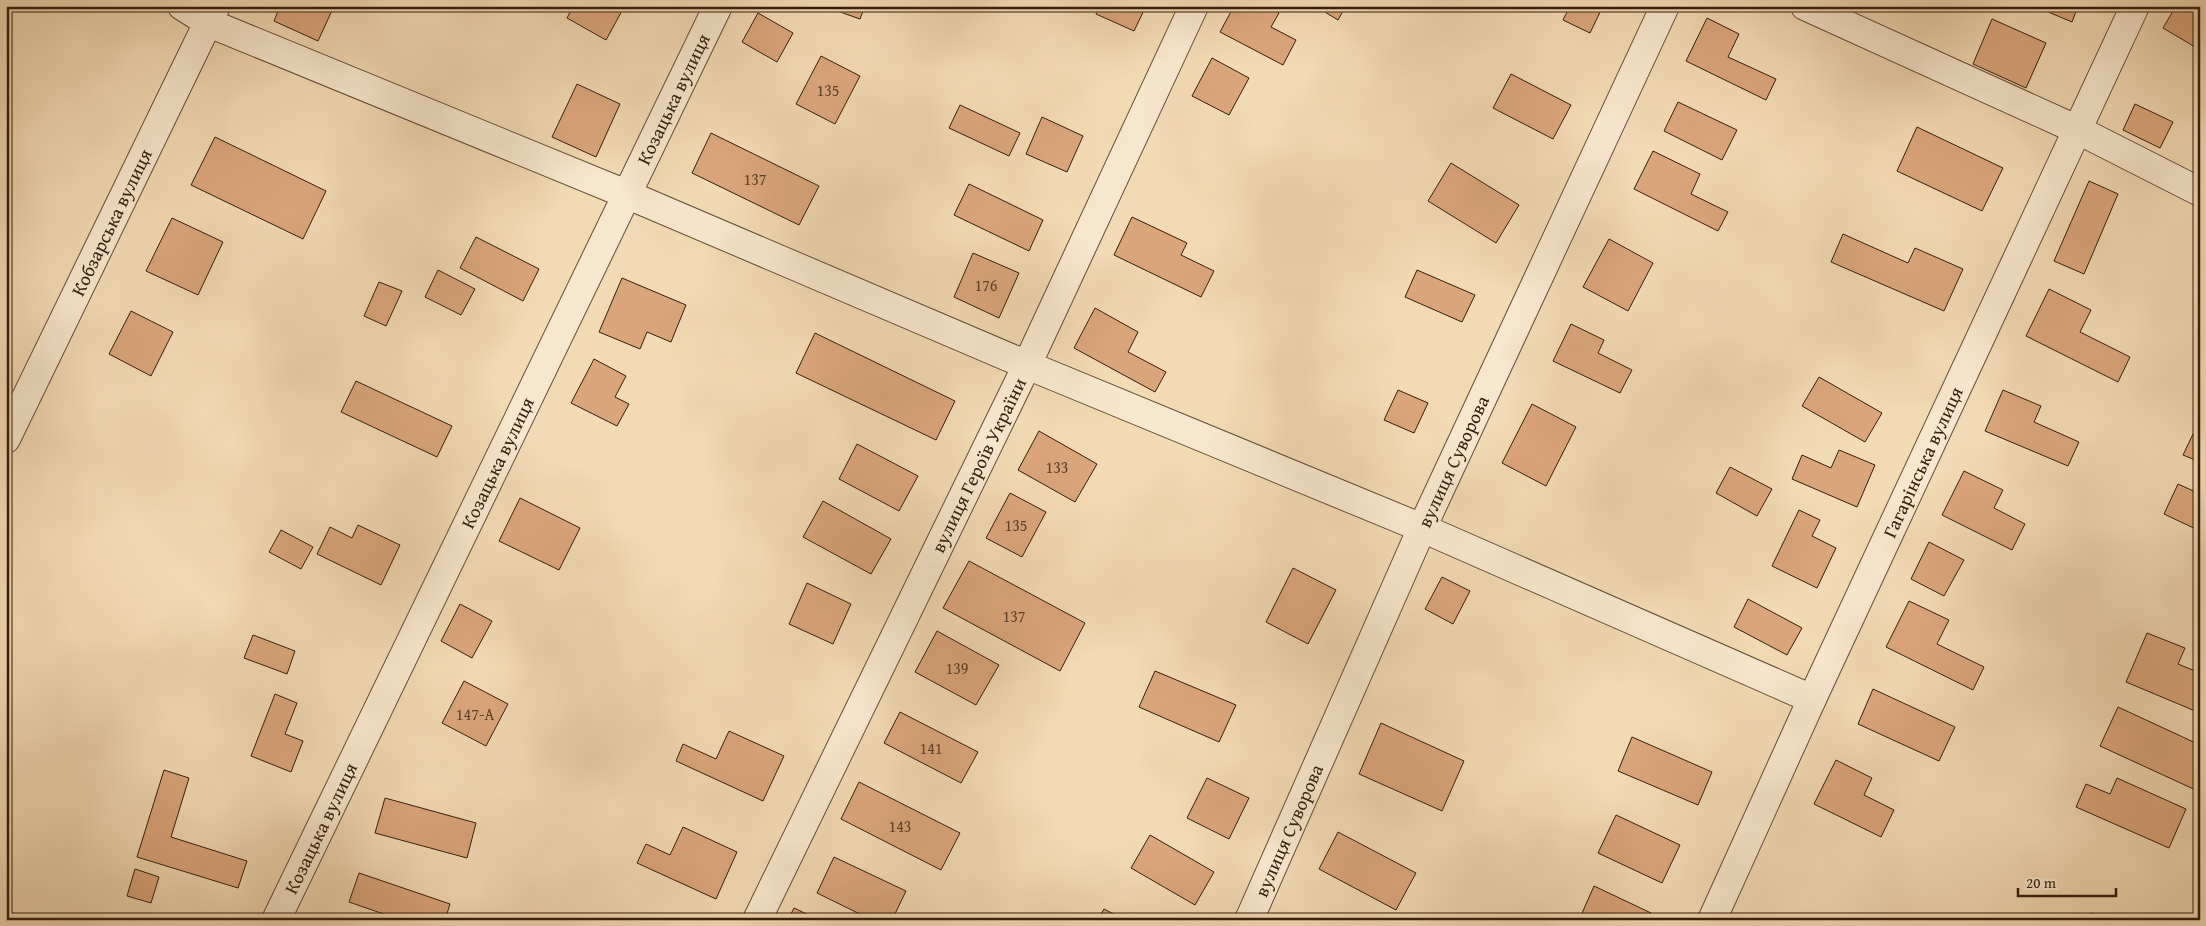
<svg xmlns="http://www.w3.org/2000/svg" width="2206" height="926" font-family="'Gentium Book Plus',serif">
	<rect width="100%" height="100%" fill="#f2dab4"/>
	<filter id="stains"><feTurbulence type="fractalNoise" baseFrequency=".004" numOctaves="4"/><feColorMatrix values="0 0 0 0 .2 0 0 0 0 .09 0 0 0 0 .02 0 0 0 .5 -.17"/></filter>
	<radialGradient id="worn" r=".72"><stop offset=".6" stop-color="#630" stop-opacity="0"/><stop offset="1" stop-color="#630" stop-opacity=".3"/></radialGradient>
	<path fill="#dba57b" stroke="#331e0d" d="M280,6H334L318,41L274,21Z
		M573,6H618L623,9L606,40L567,18Z
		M823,6H865L860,19Z
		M1099,6H1146L1134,31L1096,14Z
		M1234,6H1265L1279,13L1271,27L1296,40L1283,65L1220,32Z
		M1315,6H1346L1338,20Z
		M1570,6H1603L1590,33L1563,20Z
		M2034,6H2078L2072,22Z
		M2176,6H2184L2200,15V38L2195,47L2163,28Z
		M758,13L793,33L777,62L742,42Z
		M1707,18L1739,34L1728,57L1776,79L1766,100L1686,61Z
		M1992,19L2046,43L2026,88L1973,64Z
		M821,56L860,76L835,124L796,104Z
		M1212,58L1249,78L1229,115L1192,96Z
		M1511,74L1571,105L1553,139L1493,108Z
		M577,84L620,104L596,157L552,137Z
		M1678,102L1737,130L1722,160L1664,131Z
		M2135,104L2173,122L2160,148L2123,130Z
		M960,105L1020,133L1009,156L949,128Z
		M1042,117L1083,136L1067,172L1026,154Z
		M1917,127L2003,168L1982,211L1897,171Z
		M711,133L819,186L799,225L692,173Z
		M215,137L326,191L303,239L191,185Z
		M1653,151L1700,174L1691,194L1728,212L1718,231L1634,189Z
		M1451,163L1519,205L1496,243L1428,201Z
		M2089,181L2118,194L2084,274L2054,261Z
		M969,184L1043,220L1029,251L954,215Z
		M1132,217L1187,243L1181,255L1214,271L1201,297L1114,255Z
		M172,218L223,242L198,295L146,271Z
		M1843,234L1908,263L1915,248L1963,269L1944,311L1831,262Z
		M476,237L539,269L523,301L460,268Z
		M1609,239L1653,263L1628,311L1583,287Z
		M973,253L1019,273L999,318L954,297Z
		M438,270L475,289L461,315L425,297Z
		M1417,270L1475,295L1462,322L1405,297Z
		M622,278L686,305L671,342L647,332L640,349L599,332Z
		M379,282L402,291L386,326L364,316Z
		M2049,289L2091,310L2080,332L2130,357L2118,382L2026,336Z
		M1095,308L1138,332L1128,352L1166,372L1155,392L1074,348Z
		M131,311L173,332L151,376L109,354Z
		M1571,324L1604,340L1598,353L1632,370L1620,393L1553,361Z
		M815,333L955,401L936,440L796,373Z
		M594,359L626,376L615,397L629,404L617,426L571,403Z
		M1819,377L1882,413L1865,442L1802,406Z
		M356,381L452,426L437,457L341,412Z
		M1398,390L1428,403L1414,433L1384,420Z
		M2003,390L2041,406L2034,422L2079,442L2068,466L1985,431Z
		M1532,404L1576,427L1546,486L1502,463Z
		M1039,431L1097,464L1075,502L1018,470Z
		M2193,434L2200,437V462L2183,455Z
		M857,444L918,476L899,511L839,479Z
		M1839,450L1875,465L1857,507L1792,479L1802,455L1831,468Z
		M1730,467L1772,489L1757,516L1716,493Z
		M1964,471L2003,490L1994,508L2025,524L2012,550L1942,515Z
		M2178,484L2200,494V531L2164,514Z
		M1010,493L1046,512L1022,557L986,538Z
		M520,498L580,528L559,570L499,541Z
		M823,501L891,539L871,574L803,537Z
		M1799,510L1820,520L1812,536L1836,548L1817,588L1772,566Z
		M358,525L400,545L381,585L317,554L330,527L352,538Z
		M281,530L313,547L301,569L269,552Z
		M1929,542L1964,560L1944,596L1911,579Z
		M969,561L1085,623L1060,671L943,608Z
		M1293,568L1336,590L1308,644L1266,622Z
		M1442,577L1470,591L1453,624L1425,609Z
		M807,583L851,604L833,644L789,624Z
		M1748,599L1802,628L1787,655L1734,627Z
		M1909,601L1949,620L1937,644L1984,667L1973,690L1886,647Z
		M460,604L492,621L472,658L441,641Z
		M937,631L999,665L976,705L915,672Z
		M2147,633L2185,648L2178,664L2200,673V713L2126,682Z
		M253,635L295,651L287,674L244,658Z
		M1155,671L1236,705L1219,742L1139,707Z
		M464,681L508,704L486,746L442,723Z
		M1873,689L1955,727L1939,761L1858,724Z
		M275,694L297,703L285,734L303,741L291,772L251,756Z
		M2118,707L2200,745V792L2100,746Z
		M900,712L978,752L961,783L884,743Z
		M1381,723L1464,761L1442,811L1359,774Z
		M729,731L784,756L763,801L676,761L683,744L716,759Z
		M1632,737L1712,772L1698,805L1618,771Z
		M1836,760L1872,778L1864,795L1894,810L1881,837L1814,804Z
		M164,770L189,778L171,837L247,861L238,888L137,857Z
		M1207,778L1249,798L1229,839L1187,818Z
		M2117,778L2186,809L2169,848L2076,807L2086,784L2110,794Z
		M859,782L960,833L941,870L841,819Z
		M385,798L476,823L467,858L375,833Z
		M1616,815L1680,845L1662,883L1598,853Z
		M683,827L737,852L716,899L637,863L646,844L670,855Z
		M1338,832L1416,873L1396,910L1319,869Z
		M1150,835L1214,872L1195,905L1131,868Z
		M834,857L906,891L892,920H872L817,893Z
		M135,869L159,877L151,903L127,896Z
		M359,873L450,904L445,920H401L349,902Z
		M1594,886L1651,913L1648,920H1579Z
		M794,908L819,920H788Z
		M1104,909L1125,920H1098Z
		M2091,913L2104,920H2087Z"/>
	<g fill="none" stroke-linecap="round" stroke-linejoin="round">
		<g stroke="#634d37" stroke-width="30">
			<g id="street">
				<path d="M182,6L209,23L626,194L1027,365L1422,528L1812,699"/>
				<path d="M1805,6L2078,130L2200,192"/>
				<path id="s1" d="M6,439L216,6"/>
				<path id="s2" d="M276,920L718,6"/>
				<path id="s3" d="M757,920L1027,365L1194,6"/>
				<path id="s4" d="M1249,920L1422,528L1665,6"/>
				<path id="s5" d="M1712,920L1812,699L2135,6"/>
			</g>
		</g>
		<use href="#street" stroke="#f7e7ce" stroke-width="28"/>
	</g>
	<g text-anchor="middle" stroke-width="4" stroke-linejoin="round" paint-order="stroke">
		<g font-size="16" fill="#5d4028">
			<text x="828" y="96">135</text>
			<text x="755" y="185">137</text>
			<text x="986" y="291">176</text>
			<text x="1057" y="473">133</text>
			<text x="1016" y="531">135</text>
			<text x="1014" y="622">137</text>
			<text x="957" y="674">139</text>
			<text x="475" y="720">147-А</text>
			<text x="931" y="754">141</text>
			<text x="900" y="832">143</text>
		</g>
		<g font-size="19" fill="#331e0d" stroke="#f7e7ce">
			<text dy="7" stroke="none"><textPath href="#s2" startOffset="912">Козацька вулиця</textPath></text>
			<text dy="7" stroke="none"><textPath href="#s1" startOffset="241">Кобзарська вулиця</textPath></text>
			<text dy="7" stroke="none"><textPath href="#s4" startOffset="502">вулиця Суворова</textPath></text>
			<text dy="7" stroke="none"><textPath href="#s5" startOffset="504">Гагарінська вулиця</textPath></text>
			<text dy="7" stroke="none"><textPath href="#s2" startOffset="508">Козацька вулиця</textPath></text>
			<text dy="7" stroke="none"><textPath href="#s3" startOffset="506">вулиця Героїв України</textPath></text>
			<text dy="7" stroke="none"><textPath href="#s2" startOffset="102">Козацька вулиця</textPath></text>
			<text dy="7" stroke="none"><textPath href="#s4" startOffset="98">вулиця Суворова</textPath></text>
		</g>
	</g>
	<rect width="2206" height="926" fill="none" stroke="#f2dab4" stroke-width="25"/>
	<rect x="8" y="8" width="2191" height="911" fill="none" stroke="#331e0d" stroke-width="2.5"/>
	<rect x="12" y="12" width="2181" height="901" fill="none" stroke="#331e0d"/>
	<path d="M2018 888v8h98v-8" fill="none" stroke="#331e0d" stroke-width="2.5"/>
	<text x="2026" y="888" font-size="15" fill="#331e0d" stroke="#f7e7ce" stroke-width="4" paint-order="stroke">20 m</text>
	<rect width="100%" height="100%" filter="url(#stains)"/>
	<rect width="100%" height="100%" fill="url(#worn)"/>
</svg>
